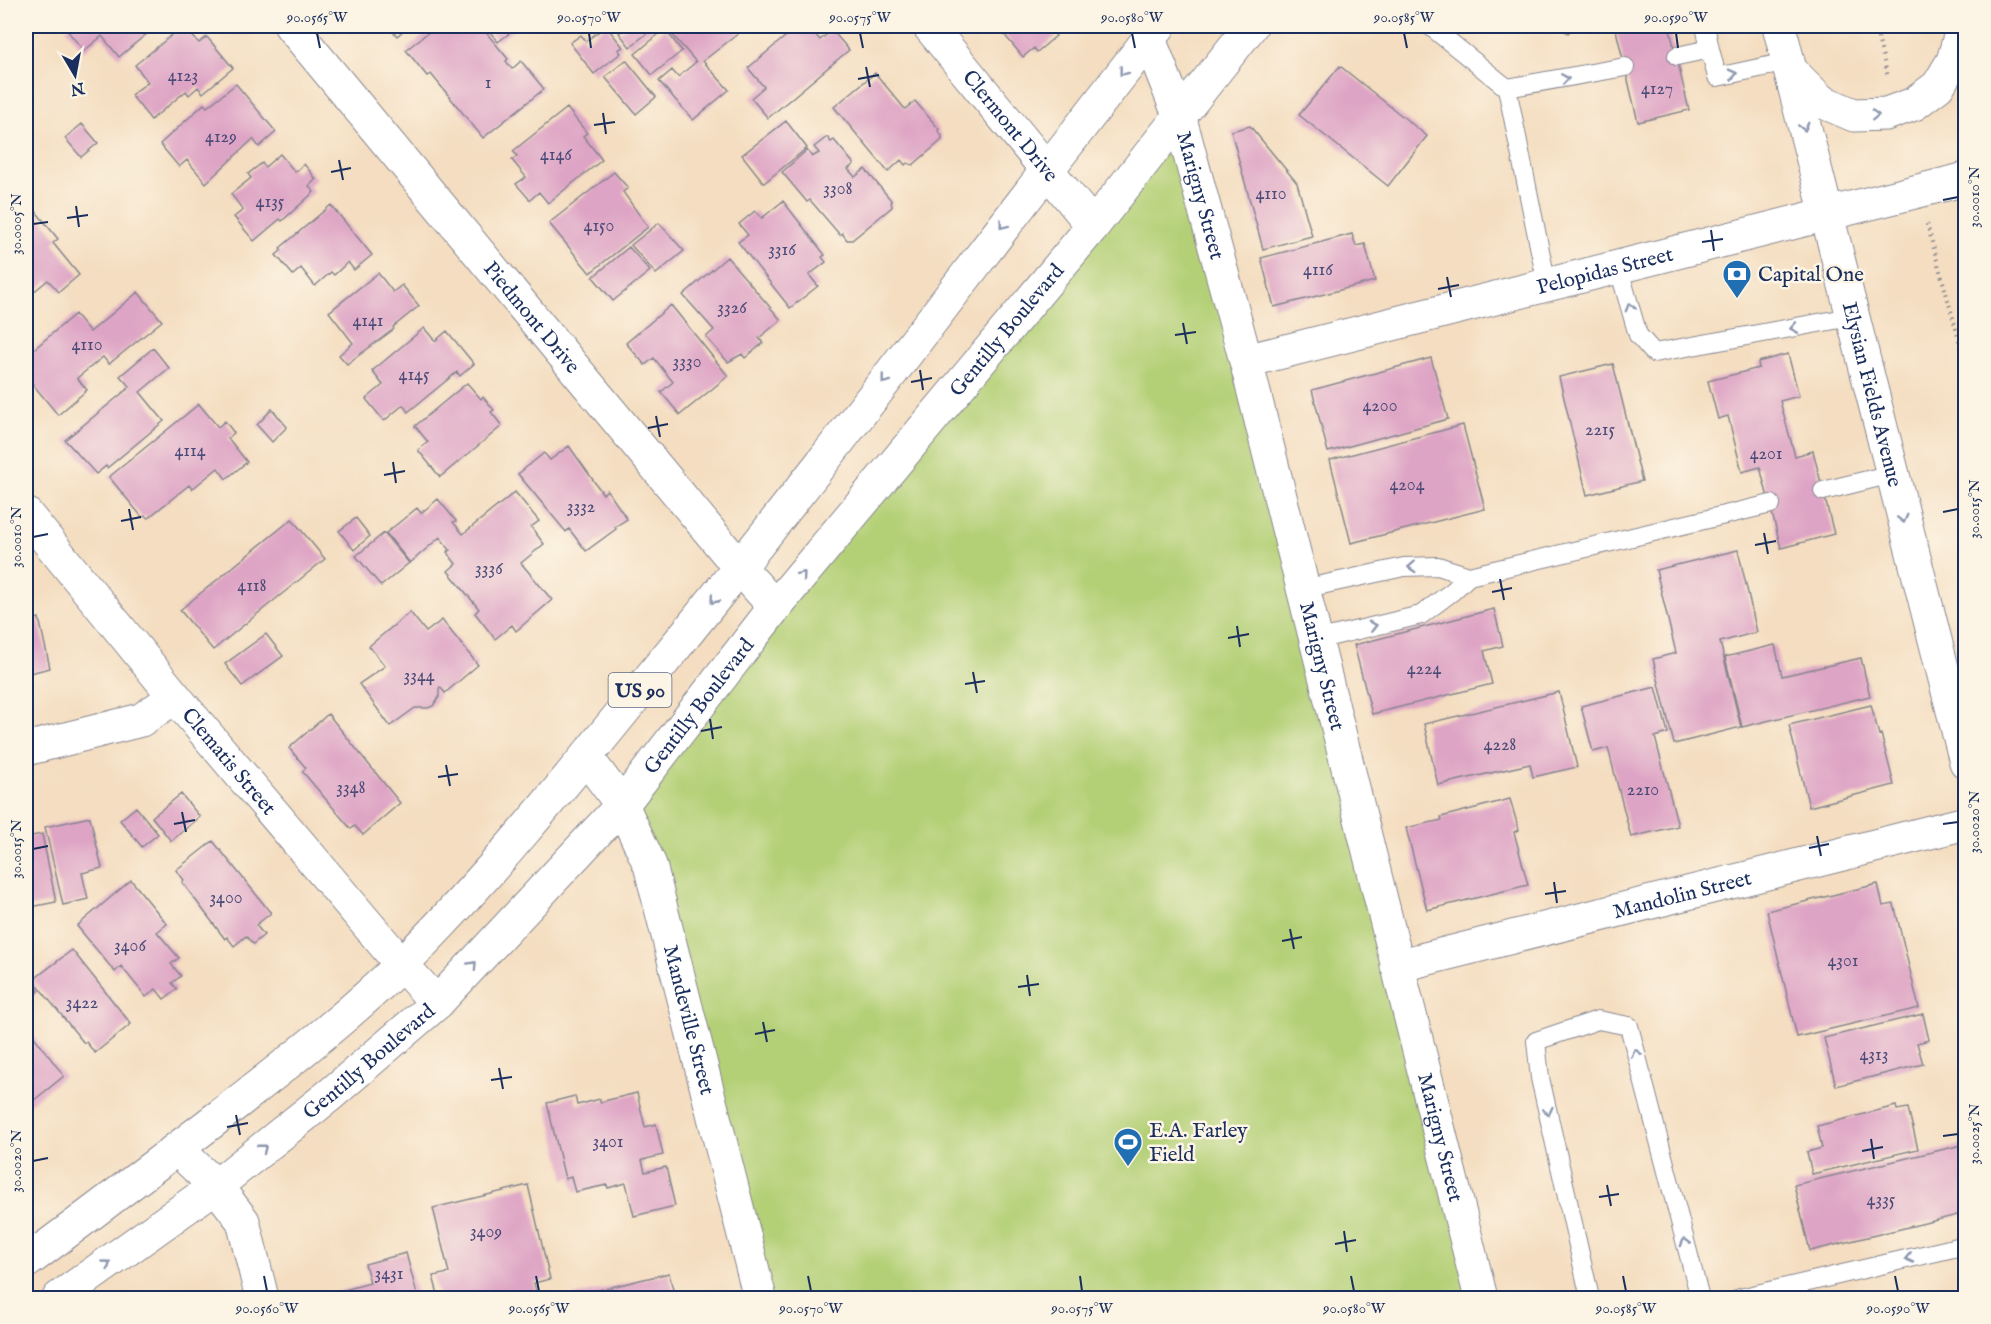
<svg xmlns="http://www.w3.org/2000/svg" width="1991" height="1324" font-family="'IM FELL English',serif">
	<rect width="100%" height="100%" fill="#fcf5e5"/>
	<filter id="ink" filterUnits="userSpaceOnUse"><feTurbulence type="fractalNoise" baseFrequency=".0167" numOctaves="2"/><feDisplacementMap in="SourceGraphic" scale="12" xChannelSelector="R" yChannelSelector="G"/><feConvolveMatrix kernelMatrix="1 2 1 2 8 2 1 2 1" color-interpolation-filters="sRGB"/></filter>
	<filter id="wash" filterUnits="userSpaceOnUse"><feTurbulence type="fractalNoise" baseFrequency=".008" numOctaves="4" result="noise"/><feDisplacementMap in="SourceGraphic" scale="24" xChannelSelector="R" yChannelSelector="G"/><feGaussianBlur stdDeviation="1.35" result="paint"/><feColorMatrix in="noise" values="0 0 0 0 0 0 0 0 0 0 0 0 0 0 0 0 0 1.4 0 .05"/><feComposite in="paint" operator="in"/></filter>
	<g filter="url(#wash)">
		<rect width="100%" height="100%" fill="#f4ddc0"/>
		<path fill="#b4d077" stroke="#68806a" stroke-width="1.5" d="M1179,115L1481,1298H760L622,805Z"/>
		<g id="blocks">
			<path fill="#dea4c5" d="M70,26H156L119,57L102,36L84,51L66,29Z
				M183,26L199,43L207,37L233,68L203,93L198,87L189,95L186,91L151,120L131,95L148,82L135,65Z
				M388,26H409L397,36Z
				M431,26H512L515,29L498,42L487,28L484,30L508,59L506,61L512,69L521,61L544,89L483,138L431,74L427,76L406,50L431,30L429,27Z
				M606,26L623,47L618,50L621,53L594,74L570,43L581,35L586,41Z
				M628,26H656L630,47L619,33Z
				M665,26H748L703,61L729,90L693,120L659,81L672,70L678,77L696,62Z
				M798,26H808L820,40L832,30L849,50L768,118L751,98L764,87L748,68Z
				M997,26H1052L1049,28L1056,36L1037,52L1034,48L1023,57Z
				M1558,26H1574L1568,33Z
				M1615,26H1669L1689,110L1638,122Z
				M665,29L682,51L652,75L635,54Z
				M626,60L656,97L636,114L605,77Z
				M1340,66L1427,136L1388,186L1299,115Z
				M875,73L905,109L915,101L939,129L938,131L942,136V140L913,165L907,163L905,165L901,160L888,172L834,107Z
				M236,84L276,132L259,147L253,139L206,183L187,160L179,167L160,144L204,104L207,107Z
				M567,108L587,133L583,136L602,160L548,203L539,192L530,200L516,184L526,177L512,160L517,156L513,151Z
				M786,121L807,148L764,183L742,155Z
				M82,124L98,143L81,157L65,138Z
				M1250,126L1297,183L1312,236L1263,249L1231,131Z
				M827,137L831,142L834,140L854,164L848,169L855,177L865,169L891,200L892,207L852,240H847L842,233L840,235L810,200L807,202L782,172L807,150L812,157L819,153L814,147Z
				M280,154L295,172L304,164L316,179L309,186L314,192L282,221L280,219L254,241L234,217L243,210L231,194L251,178L248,174L262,163L265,167Z
				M614,172L628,188L623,192L648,227L590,273L549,223Z
				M26,199L58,239L53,243L79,275L59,292L48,280L26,298Z
				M783,201L825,255L822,257L826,262L809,275L818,286L790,308L738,242L748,235L739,224L755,211L762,218Z
				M331,205L372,255L354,270L348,262L334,275L331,272L315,286L301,268L293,275L276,255L282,250L280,248Z
				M659,223L684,251L656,274L631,245Z
				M1352,234L1356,246L1365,244L1375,281L1274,307L1261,258Z
				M629,247L650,271L613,301L593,277Z
				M727,257L781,320L759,338L763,343L745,358L742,354L728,362L706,337L714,330L683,295Z
				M378,273L393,292L402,285L419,306L393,327L394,329L347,364L339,355L353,343L329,312Z
				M138,292L162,321L109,364L103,357L77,378L87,390L58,415L26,376V356L75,314L90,332Z
				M671,305L728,376L680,415L661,392L673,382L654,358L645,365L626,343Z
				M424,328L435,341L447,331L474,364L460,376L457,372L408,412L403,405L384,421L366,399L383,385L372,371Z
				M153,348L169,368L140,392L164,421L107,468L106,466L96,474L65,440L130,387L120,376Z
				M1788,354L1799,396L1780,401L1795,456L1813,451L1834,534L1781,548L1760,467L1742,472L1728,416L1718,419L1708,381L1759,368L1758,362Z
				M1431,358L1448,419L1328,452L1312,390Z
				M1613,364L1642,481L1587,495L1559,377Z
				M467,383L481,399L483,397L494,410L491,412L502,426L440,477L418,450L428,442L415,426Z
				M199,404L218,427L225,421L234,433L228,438L247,462L226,479L218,468L192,489L189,485L148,518L145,516L142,517L109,477Z
				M272,409L287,427L272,442L257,425Z
				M1463,425L1485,509L1351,543L1330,460Z
				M569,446L603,494L607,490L627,519L615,527L616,529L586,551L569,529L566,532L518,474L544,453L550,460Z
				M515,492L539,521L531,527L544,544L521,563L552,600L516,631L512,625L495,639L475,613L479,609L448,571L456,564L447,552L450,550L440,537L410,563L386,533L417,508L421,513L438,499L456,521L453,522L463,534Z
				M356,518L370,536L354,550L339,531Z
				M292,519L325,559L213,650L180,610Z
				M384,533L409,563L381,586L356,556Z
				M1738,550L1757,632L1720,642L1741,727L1674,744L1653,659L1676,653L1656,570Z
				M1494,609L1503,646L1484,651L1492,684L1372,714L1354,645Z
				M410,612L426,632L442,620L478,665L445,693L440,687L439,689V697L433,706L428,708H415L390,726L359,684L385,666L369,646Z
				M39,618L50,668L26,674V621Z
				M266,634L283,656L242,686L225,664Z
				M1775,645L1782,676L1861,658L1870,696L1742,727L1725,657Z
				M1656,687L1668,733L1655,737L1678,826L1631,837L1608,748L1593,752L1581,706Z
				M1559,692L1577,767L1533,777L1530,764L1438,785L1424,724Z
				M1871,705L1879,735L1881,734L1894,785L1809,807L1789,725Z
				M328,714L400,803L363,835L355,826L351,829L302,771L306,768L289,748Z
				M181,794L200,817L171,841L152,817Z
				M1510,799L1519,830L1514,832L1528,885L1427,910L1406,828L1442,820L1441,817Z
				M136,807L158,834L142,847L120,820Z
				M90,817L102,868L82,873L88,899L63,905L45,827Z
				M42,834L56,902L26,908V837Z
				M213,841L271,913L256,925L264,935L253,944L246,936L234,946L227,937L225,939L182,882L184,880L176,870Z
				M131,880L167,924L157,932L179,958L171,964L181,976L172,983L177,989L164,999L156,989L146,997L121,966L115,972L77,926Z
				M1878,884L1883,906L1894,904L1919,1008L1797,1037L1767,911Z
				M26,921L31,939L26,940Z
				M72,950L131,1024L95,1053L86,1042L84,1043L33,980Z
				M27,975L39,991L26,1001V976Z
				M1923,1014L1929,1040L1917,1043L1923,1064L1836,1086L1824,1038Z
				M26,1026L64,1076L28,1105L26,1102Z
				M637,1093L645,1127L656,1124L663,1155L642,1160L645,1172L666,1167L675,1206L634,1216L626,1183L608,1188L607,1185L575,1192L571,1177L565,1179L547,1103L575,1096L577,1105L600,1099V1102Z
				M1896,1106L1897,1110L1908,1108L1918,1149L1812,1174L1807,1152L1822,1148L1817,1126Z
				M1966,1144V1213L1810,1251L1794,1185Z
				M528,1185L550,1279L534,1283L538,1298H439L433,1276L449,1273L433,1208Z
				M406,1253L418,1298H315L370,1283L365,1264Z
				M669,1273L675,1298H574V1296Z"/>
		</g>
	</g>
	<g filter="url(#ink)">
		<use href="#blocks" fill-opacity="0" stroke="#88868f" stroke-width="1.5"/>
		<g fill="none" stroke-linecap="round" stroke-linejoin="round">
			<g stroke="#88868f" stroke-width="20">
				<path id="service" d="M1430,26L1507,88L1547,285
					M1705,26L1710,49
					M1677,56L1710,49L1717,77L1787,62
					M1507,88L1625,67
					M1618,266L1638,335L1654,353L1851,317
					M1823,491L1892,474
					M1303,589L1404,567L1438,566L1469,576
					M1316,640L1421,615L1453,591L1469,576L1771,504
					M1590,1298L1540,1078L1536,1041L1598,1020L1629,1026L1700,1298
					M1740,1298L1966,1245"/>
			</g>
			<g stroke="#88868f" stroke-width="35">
				<g id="minor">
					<path id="s1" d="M291,26L740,568L775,607"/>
					<path id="s2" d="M929,26L1093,226"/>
					<path id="s3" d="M1149,39L1179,115L1246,361L1481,1298"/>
					<path id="s4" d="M1246,361L1966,179"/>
					<path id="s5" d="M26,514L175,697L401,964L437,1003"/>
					<path d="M26,749L141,720L175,697"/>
					<path id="s6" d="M586,757L622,805L650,865L760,1298"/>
					<path id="s7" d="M1397,966L1966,823"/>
					<path d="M177,1149L216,1186L243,1221L262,1298"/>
				</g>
			</g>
			<g stroke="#88868f" stroke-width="35">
				<g id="secondary">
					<path id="s8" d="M1779,26L1966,762"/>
					<path d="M1790,70L1821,101L1854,115L1886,114L1914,104L1938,86L1953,61L1961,33"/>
				</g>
			</g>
			<g stroke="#88868f" stroke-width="35">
				<g id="primary">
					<path d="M26,1262C94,1212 161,1161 229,1109C289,1062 349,1016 404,962C496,870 577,768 659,667C831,457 992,239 1159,26"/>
					<path id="s9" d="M59,1298L216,1186L331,1094L437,1003L622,805L775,607L1093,226L1251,26"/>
				</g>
			</g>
			<path stroke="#88868f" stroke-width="4" stroke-dasharray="1.5 4.5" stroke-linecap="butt" d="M1875,26L1888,77
				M1927,224L1966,365"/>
			<use href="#service" stroke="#fff" stroke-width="18"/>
			<use href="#minor" stroke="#fff" stroke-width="33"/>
			<use href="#secondary" stroke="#fff" stroke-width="33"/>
			<use href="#primary" stroke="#fff" stroke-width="33"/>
		</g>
		<defs><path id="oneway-chevron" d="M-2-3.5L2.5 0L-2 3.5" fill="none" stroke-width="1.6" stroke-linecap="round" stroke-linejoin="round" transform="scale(1.5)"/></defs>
		<g stroke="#8d97ae">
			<use href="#oneway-chevron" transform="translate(1123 72) rotate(128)"/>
			<use href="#oneway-chevron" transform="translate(1733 74) rotate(-13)"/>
			<use href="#oneway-chevron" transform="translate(1565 79) rotate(-9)"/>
			<use href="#oneway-chevron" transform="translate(1875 115) rotate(-2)"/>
			<use href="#oneway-chevron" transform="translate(1804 127) rotate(76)"/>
			<use href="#oneway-chevron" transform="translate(1003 225) rotate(128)"/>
			<use href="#oneway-chevron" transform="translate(1630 307) rotate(-106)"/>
			<use href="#oneway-chevron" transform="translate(1794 328) rotate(170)"/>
			<use href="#oneway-chevron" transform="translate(885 380) rotate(128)"/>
			<use href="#oneway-chevron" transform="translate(1903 519) rotate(76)"/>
			<use href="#oneway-chevron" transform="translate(1412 567) rotate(177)"/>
			<use href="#oneway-chevron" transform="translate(802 575) rotate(-50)"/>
			<use href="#oneway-chevron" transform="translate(714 600) rotate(129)"/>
			<use href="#oneway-chevron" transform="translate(1373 626) rotate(-14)"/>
			<use href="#oneway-chevron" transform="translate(473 965) rotate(-47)"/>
			<use href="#oneway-chevron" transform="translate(1636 1053) rotate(-105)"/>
			<use href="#oneway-chevron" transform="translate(1548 1111) rotate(77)"/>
			<use href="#oneway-chevron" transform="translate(263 1148) rotate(-39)"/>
			<use href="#oneway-chevron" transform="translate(1685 1242) rotate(-105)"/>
			<use href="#oneway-chevron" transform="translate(1909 1258) rotate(167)"/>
			<use href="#oneway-chevron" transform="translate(107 1264) rotate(-36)"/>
		</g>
	</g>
	<path fill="none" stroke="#1b2f5e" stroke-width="2" d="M317,33L320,48M589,33L591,48M860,33L863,48M1132,33L1135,48M1404,33L1407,48M1676,33L1678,48M866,67L870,87M858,79L879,75M603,113L606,134M594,125L615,122M339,160L343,180M331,172L351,168M1943,200L1958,197M76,206L79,227M67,218L88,215M33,224L48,222M1711,230L1714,251M1702,242L1723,239M1447,277L1451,297M1438,289L1459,285M1183,323L1187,344M1175,335L1196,332M920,370L923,390M911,382L932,378M656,416L660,437M648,428L668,424M393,462L396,483M384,475L405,471M129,509L133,530M1943,512L1958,509M121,521L141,517M1764,533L1768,554M33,537L48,534M1755,545L1776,541M1500,579L1504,600M1492,592L1512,588M1237,626L1240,647M1228,638L1249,634M973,672L977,693M965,684L985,681M710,719L713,739M701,731L722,727M446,765L450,786M438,777L458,774M182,812L186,832M174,824L195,820M1943,824L1958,822M1817,836L1821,856M1809,848L1829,844M33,849L48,846M1554,882L1557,903M1545,894L1566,891M1290,929L1294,949M1282,941L1302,937M1027,975L1030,996M1018,987L1039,984M763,1022L767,1042M755,1034L775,1030M499,1068L503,1089M491,1080L512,1077M236,1115L240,1135M227,1127L248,1123M1943,1136L1958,1134M1871,1139L1874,1159M1862,1151L1883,1147M33,1161L48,1158M1607,1185L1611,1206M1599,1197L1619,1194M1344,1231L1347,1252M1335,1244L1356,1240M264,1276L267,1291M536,1276L539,1291M808,1276L811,1291M1080,1276L1082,1291M1351,1276L1354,1291M1623,1276L1626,1291M1895,1276L1898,1291"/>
	<defs>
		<g id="bank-pin" transform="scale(1.5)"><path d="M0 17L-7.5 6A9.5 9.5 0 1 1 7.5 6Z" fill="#1f6fb2" stroke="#fcf5e5"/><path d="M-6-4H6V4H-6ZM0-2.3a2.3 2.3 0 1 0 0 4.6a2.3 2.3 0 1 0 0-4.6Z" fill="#fff"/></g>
		<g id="stadium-pin" transform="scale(1.5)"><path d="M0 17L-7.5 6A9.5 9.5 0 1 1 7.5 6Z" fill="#1f6fb2" stroke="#fcf5e5"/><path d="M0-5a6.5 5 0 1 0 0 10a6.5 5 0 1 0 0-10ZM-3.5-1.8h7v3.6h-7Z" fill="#fff"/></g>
	</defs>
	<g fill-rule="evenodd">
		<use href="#bank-pin" x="1737" y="274"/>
		<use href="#stadium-pin" x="1128" y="1142"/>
	</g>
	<g text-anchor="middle" stroke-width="5" stroke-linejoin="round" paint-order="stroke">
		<g font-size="18" fill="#4c4c78">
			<text x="183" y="81">4123</text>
			<text x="488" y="88">1</text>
			<text x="1657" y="94">4127</text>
			<text x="221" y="142">4129</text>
			<text x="556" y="160">4146</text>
			<text x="838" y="194">3308</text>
			<text x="1271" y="199">4110</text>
			<text x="270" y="207">4135</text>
			<text x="599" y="231">4150</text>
			<text x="782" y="255">3316</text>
			<text x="1318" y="275">4116</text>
			<text x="732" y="313">3326</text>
			<text x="368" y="326">4141</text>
			<text x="87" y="350">4110</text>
			<text x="687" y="367">3330</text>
			<text x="414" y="380">4145</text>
			<text x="1380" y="411">4200</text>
			<text x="1600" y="435">2215</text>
			<text x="190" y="456">4114</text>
			<text x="1766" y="459">4201</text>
			<text x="1407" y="490">4204</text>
			<text x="581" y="512">3332</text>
			<text x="489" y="574">3336</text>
			<text x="252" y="591">4118</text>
			<text x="1424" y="674">4224</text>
			<text x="419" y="681">3344</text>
			<text x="1500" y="750">4228</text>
			<text x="351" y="793">3348</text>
			<text x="1643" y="795">2210</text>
			<text x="226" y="903">3400</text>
			<text x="130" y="951">3406</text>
			<text x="1843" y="966">4301</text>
			<text x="82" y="1008">3422</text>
			<text x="1874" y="1060">4313</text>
			<text x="608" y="1147">3401</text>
			<text x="1881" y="1205">4335</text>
			<text x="486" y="1237">3409</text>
			<text x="389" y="1279">3431</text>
		</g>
		<rect fill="#fcf5e5" stroke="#5e6a86" stroke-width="1.5" x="608.5" y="673" width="63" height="34" rx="4.5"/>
		<g font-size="20" font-weight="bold" fill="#1b2f5e">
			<text x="640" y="697">US 90</text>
		</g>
		<g font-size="21" fill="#1b2f5e" stroke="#fcf5e5">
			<text dy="7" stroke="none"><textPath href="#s2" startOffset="129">Clermont Drive</textPath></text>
			<text dy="7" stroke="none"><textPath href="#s3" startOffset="165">Marigny Street</textPath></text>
			<text dy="7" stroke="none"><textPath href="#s4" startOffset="370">Pelopidas Street</textPath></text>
			<text dy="7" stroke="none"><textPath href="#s1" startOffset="378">Piedmont Drive</textPath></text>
			<text dy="7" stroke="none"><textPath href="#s9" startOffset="1362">Gentilly Boulevard</textPath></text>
			<text dy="7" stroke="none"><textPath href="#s8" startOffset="380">Elysian Fields Avenue</textPath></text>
			<text dy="7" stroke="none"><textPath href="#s3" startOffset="651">Marigny Street</textPath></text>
			<text dy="7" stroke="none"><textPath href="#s9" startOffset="876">Gentilly Boulevard</textPath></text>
			<text dy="7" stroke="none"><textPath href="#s5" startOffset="320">Clematis Street</textPath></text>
			<text dy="7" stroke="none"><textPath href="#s7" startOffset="294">Mandolin Street</textPath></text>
			<text dy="7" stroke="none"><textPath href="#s6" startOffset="286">Mandeville Street</textPath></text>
			<text dy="7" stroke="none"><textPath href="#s9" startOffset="390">Gentilly Boulevard</textPath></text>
			<text dy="7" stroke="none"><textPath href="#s3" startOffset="1137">Marigny Street</textPath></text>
		</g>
		<g font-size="21" fill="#1b2f5e" stroke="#fcf5e5" text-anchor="start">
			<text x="1758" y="281">Capital One</text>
			<text x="1149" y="1137">E.A. Farley<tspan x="1149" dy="24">Field</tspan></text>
		</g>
	</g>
	<rect width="1991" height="1324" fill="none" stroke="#fcf5e5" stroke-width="66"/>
	<g transform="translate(75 75) rotate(170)" stroke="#fcf5e5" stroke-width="4.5" paint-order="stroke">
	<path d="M0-4.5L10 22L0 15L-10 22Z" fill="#1b2f5e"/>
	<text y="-9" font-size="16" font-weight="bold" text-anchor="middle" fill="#1b2f5e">N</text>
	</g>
	<rect x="33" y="33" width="1925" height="1258" fill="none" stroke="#1b2f5e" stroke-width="2"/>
	<g font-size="15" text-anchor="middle" fill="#1b2f5e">
		<text x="317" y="22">90.0565°W</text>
		<text x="589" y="22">90.0570°W</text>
		<text x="860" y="22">90.0575°W</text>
		<text x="1132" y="22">90.0580°W</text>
		<text x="1404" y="22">90.0585°W</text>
		<text x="1676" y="22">90.0590°W</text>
		<text transform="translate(1974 197) rotate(-90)" y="5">30.0010°N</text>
		<text transform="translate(16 224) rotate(-90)" y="5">30.0005°N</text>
		<text transform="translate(1974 509) rotate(-90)" y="5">30.0015°N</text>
		<text transform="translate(16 537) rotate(-90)" y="5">30.0010°N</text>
		<text transform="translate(1974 822) rotate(-90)" y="5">30.0020°N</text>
		<text transform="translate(16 849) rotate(-90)" y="5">30.0015°N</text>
		<text transform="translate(1974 1134) rotate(-90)" y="5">30.0025°N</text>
		<text transform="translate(16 1161) rotate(-90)" y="5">30.0020°N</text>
		<text x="267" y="1313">90.0560°W</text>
		<text x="539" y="1313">90.0565°W</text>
		<text x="811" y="1313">90.0570°W</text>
		<text x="1082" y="1313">90.0575°W</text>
		<text x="1354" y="1313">90.0580°W</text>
		<text x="1626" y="1313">90.0585°W</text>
		<text x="1898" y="1313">90.0590°W</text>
	</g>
</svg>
